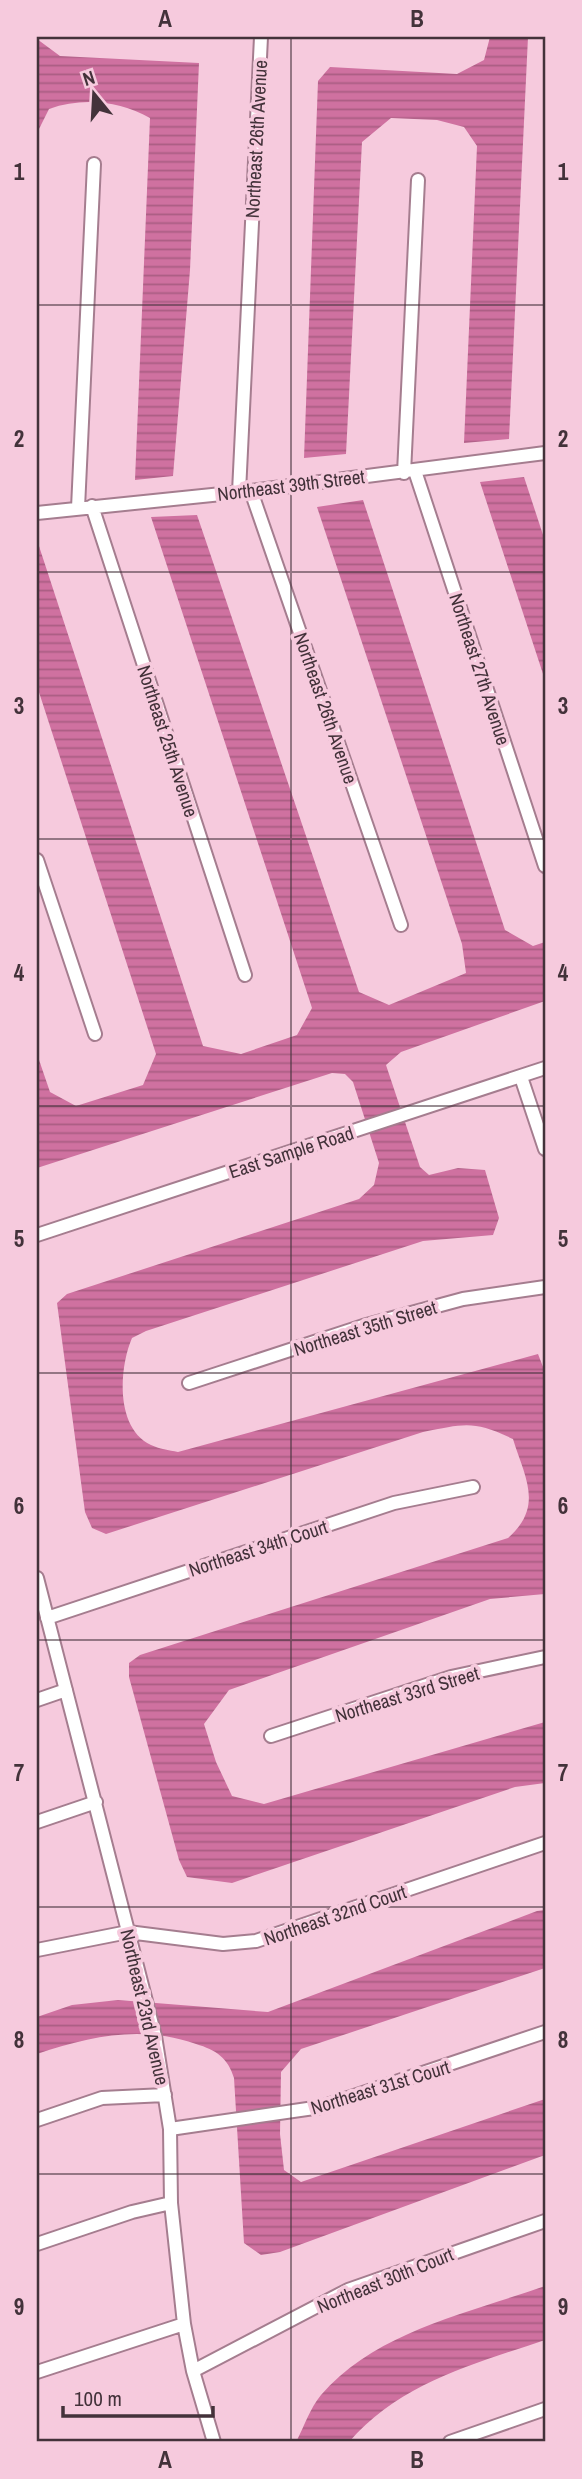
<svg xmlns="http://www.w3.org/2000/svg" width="582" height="2479" font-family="'Archivo Narrow',sans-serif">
	<defs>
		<pattern id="water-rules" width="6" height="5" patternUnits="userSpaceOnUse" patternTransform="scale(1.75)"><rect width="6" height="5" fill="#cf71a0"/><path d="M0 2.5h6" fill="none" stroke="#aa5d83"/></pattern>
	</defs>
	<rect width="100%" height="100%" fill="#f6cadd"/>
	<path fill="url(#water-rules)" d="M490,37H528L509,439L464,443L477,146L464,127L437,120L391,118L362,142L346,454L304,458L318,81L330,67L457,74L484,60Z
		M37,39L60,56L199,63L190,270L173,476L135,480L150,118C119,101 83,97 49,109L37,133Z
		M524,477L545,541V680L480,482Z
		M363,500L505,930L533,946L545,942V1001L401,1052L386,1065L420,1167L429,1175L458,1168L485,1170L499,1218L493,1235L423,1241L146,1331L132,1338C119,1368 115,1428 151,1445C159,1449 169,1450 178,1452L538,1354L545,1372V1594L490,1599L229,1690L204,1724L216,1762L232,1796L264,1804L545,1722V1783L515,1787L232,1883L187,1877L179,1860L129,1677V1663L140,1655L508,1538C544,1506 525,1478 513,1439C473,1420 465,1424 423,1432L106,1534L92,1528L85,1512L57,1303L67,1294L359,1199L374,1185L379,1163L353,1082L345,1074L332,1073L37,1168V1054L50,1092L76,1106L143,1085L156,1054L37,686V540L203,1046L241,1054L297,1035L312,1008L151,517L197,515L359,992L389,1005L466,973L462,944L317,507Z
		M545,1910V1968L301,2049L281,2072L280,2134L284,2170L301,2182L545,2099V2155L280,2252L261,2255L244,2243L234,2078C228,2058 216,2050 196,2044C141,2025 91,2036 37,2054V2017L72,2005L118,2000L268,2012L537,1911Z
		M545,2286V2340C474,2364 400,2383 349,2442H296C304,2427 310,2408 321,2395C376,2331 469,2313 545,2286Z"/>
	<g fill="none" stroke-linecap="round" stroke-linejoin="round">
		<g stroke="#a57d8f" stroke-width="16">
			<path id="minor" d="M415,471L545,866
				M404,473L418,180
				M251,491L401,925
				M239,492L261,37
				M92,506L245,975
				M78,508L94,164
				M37,513L251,491L545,453
				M37,860L95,1034
				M521,1077L545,1149
				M37,1235L545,1068
				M189,1383L363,1326L463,1299L545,1287
				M37,1578L155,2036L170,2129L171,2203L184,2324L193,2371L214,2442
				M47,1618L394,1503L473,1487
				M37,1700L66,1690
				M271,1736L451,1677L545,1657
				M37,1822L96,1802
				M37,1950L128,1932L223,1944L256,1941L545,1843
				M37,2120L102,2098L165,2095
				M170,2129L321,2107L545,2032
				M37,2244L132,2212L171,2203
				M193,2371L348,2290L545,2221
				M37,2372L184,2324
				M450,2442L545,2409"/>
		</g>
		<use href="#minor" stroke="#fff" stroke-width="12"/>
	</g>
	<path fill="none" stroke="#43323a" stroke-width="2" stroke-opacity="0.55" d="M291,37V2442M37,305H545M37,572H545M37,839H545M37,1106H545M37,1373H545M37,1640H545M37,1907H545M37,2174H545"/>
	<g text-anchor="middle" stroke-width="7" stroke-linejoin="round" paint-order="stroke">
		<g font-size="19" fill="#43323a" stroke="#f6cadd">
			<text transform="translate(256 139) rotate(-87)" y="7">Northeast 26th Avenue</text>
			<text transform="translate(291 485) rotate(-7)" y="7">Northeast 39th Street</text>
			<text transform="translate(480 669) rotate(72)" y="7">Northeast 27th Avenue</text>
			<text transform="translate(326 708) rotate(71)" y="7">Northeast 26th Avenue</text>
			<text transform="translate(168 741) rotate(72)" y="7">Northeast 25th Avenue</text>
			<text transform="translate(291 1152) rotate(-18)" y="7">East Sample Road</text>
			<text transform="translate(365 1328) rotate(-17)" y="7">Northeast 35th Street</text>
			<text transform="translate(258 1548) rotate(-18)" y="7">Northeast 34th Court</text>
			<text transform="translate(407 1694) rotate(-17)" y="7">Northeast 33rd Street</text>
			<text transform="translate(335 1915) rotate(-19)" y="7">Northeast 32nd Court</text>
			<text transform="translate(145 2007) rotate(77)" y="7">Northeast 23rd Avenue</text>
			<text transform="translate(380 2087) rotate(-17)" y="7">Northeast 31st Court</text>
			<text transform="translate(385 2280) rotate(-22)" y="7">Northeast 30th Court</text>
		</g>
	</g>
	<rect width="582" height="2479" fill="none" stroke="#f6cadd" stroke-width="77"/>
	<g transform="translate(94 94) rotate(342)" stroke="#f6cadd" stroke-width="5" paint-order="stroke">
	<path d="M0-5L12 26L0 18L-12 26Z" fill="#43323a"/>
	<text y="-10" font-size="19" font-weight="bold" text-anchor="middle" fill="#43323a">N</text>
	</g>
	<path d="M63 2406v10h150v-10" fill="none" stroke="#43323a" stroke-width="3.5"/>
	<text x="74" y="2406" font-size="21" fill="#43323a" stroke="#f6cadd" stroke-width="5" paint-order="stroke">100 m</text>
	<rect x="38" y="38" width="506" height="2402" fill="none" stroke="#43323a" stroke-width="2.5"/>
	<g font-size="23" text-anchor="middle" font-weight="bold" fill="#43323a">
		<text x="165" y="27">A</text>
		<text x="417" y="27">B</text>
		<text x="19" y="180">1</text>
		<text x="563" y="180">1</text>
		<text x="19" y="447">2</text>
		<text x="563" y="447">2</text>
		<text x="19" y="714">3</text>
		<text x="563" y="714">3</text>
		<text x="19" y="981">4</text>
		<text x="563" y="981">4</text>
		<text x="19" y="1247">5</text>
		<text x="563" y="1247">5</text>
		<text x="19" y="1514">6</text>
		<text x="563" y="1514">6</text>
		<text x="19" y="1781">7</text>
		<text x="563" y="1781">7</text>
		<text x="19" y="2048">8</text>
		<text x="563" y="2048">8</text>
		<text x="19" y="2315">9</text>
		<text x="563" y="2315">9</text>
		<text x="165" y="2468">A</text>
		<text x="417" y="2468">B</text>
	</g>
</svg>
